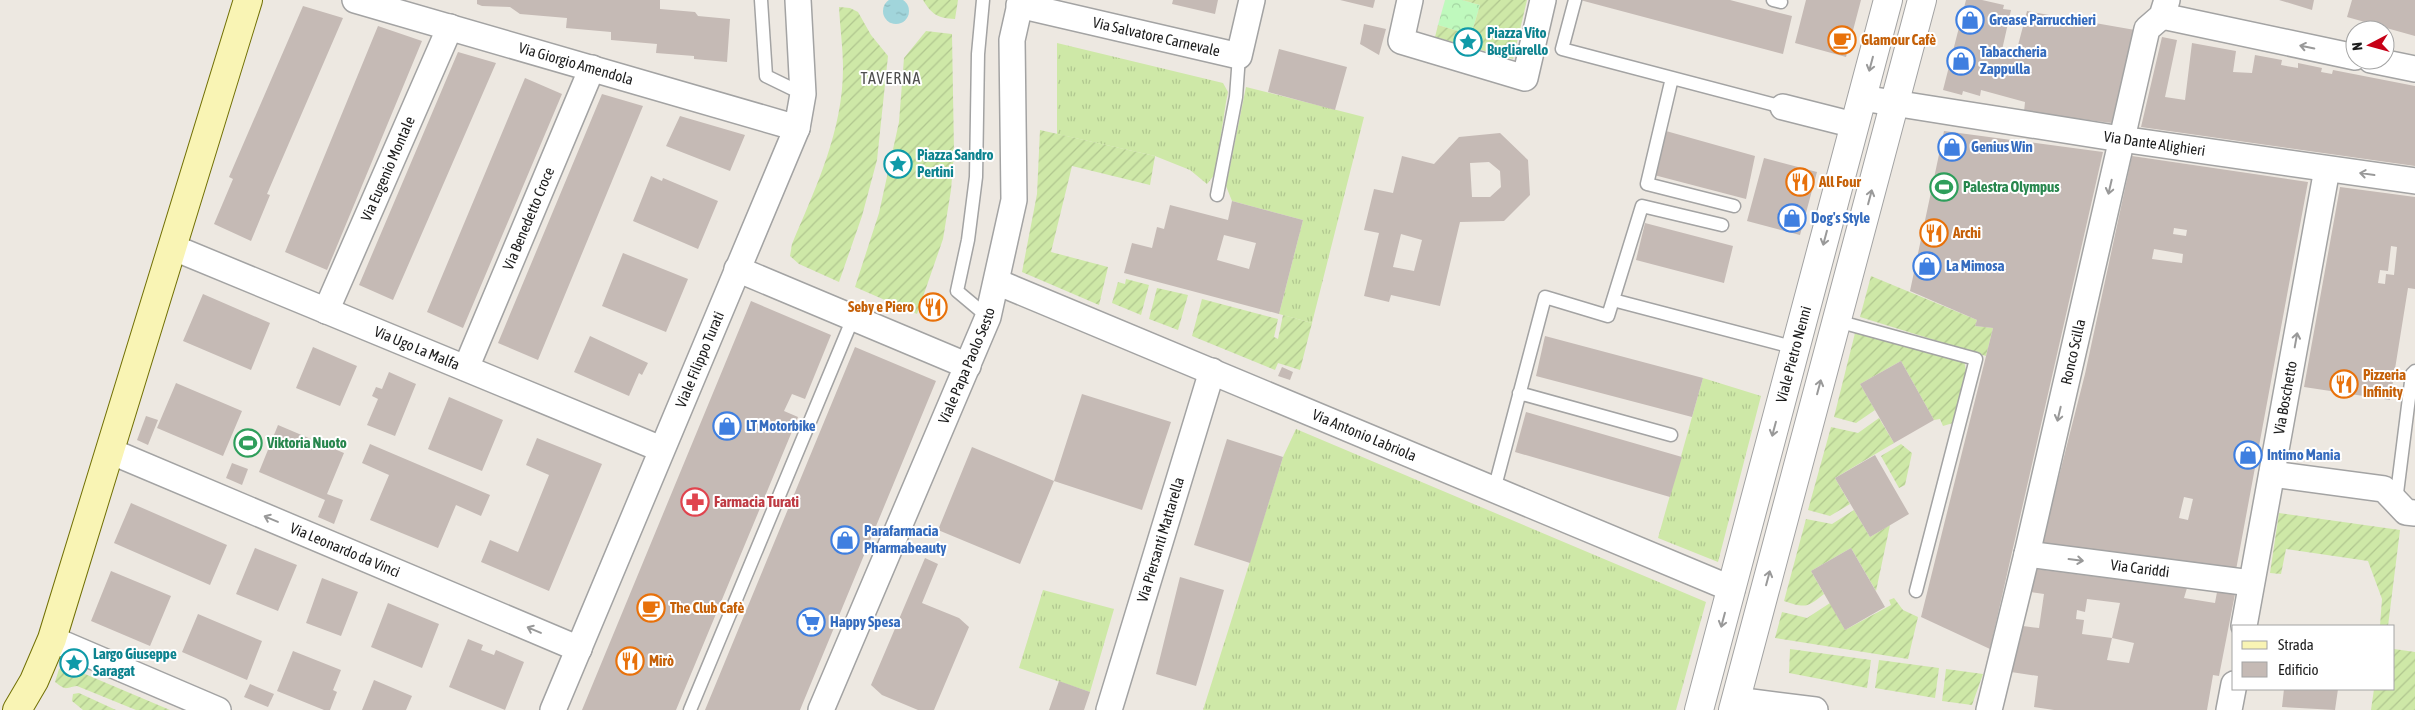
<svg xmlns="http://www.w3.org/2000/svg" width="2415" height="710" font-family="'Asap Condensed',sans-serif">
	<defs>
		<pattern id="grass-tufts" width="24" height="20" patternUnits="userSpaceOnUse" patternTransform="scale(1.25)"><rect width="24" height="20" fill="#cee8a7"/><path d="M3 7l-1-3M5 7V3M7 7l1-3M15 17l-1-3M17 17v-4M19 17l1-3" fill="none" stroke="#b0c68f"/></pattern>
		<pattern id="park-crowns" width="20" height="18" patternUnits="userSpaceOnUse" patternTransform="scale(1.25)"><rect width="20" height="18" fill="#bff9bd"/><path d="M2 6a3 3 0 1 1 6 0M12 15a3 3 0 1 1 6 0" fill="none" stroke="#a4d5a2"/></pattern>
		<pattern id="garden-furrows" width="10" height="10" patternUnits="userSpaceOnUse" patternTransform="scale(1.25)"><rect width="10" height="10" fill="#cee8a7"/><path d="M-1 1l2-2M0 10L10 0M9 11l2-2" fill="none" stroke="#b0c68f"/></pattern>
		<pattern id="water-ripples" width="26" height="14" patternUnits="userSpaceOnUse" patternTransform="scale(1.25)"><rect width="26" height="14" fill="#a1d5db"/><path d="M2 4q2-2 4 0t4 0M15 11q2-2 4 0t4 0" fill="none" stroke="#8ab6bb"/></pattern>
	</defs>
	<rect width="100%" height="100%" fill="#ede8e1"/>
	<path fill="url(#grass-tufts)" d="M1057,43L1223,83L1228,92L1226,102L1215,174L1207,184L1190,170L1155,156L1057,134Z
		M1246,87L1364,117L1312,323L1279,314L1303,220L1232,201L1226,186Z
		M1703,378L1761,396L1718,562L1658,538Z
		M1296,429L1706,602L1676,710H1203L1283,457Z
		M1043,590L1114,609L1090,692L1019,668Z"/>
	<path fill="url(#park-crowns)" d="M1445,0H1462L1480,5L1471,35L1438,25Z"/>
	<path fill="url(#garden-furrows)" d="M923,0H958L955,19C938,18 932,15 923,0Z
		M1462,0H1527L1513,59L1435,37L1438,25L1471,35L1480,5Z
		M839,7L850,8L858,12L871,35L888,56L877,160L862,216L839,282L799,264L790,256L792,244C816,187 843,131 843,68C843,48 840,27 839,7Z
		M926,31L952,34L954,152L951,190L943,239L917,314L855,287L879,213L899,122L904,58Z
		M1040,130L1155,156L1150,185L1072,166L1051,252L1108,267L1099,305L1022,272L1037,194Z
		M1871,276L1977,320L1975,326L1993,328L1986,356L1860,317Z
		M1126,279L1149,285L1141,315L1112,303L1118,282L1125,284Z
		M1157,288L1188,295L1178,330L1149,319Z
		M1202,299L1278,319L1274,337L1278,339L1283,315L1312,323L1300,370L1278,363L1275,370L1192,336Z
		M1855,333L1964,361L1966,370L1953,423L1943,426L1940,419L1934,420L1901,361L1860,384L1875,410L1856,423L1834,417Z
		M1879,418L1894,443L1835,478L1850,504L1830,516L1808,510L1831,427L1858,433Z
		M1901,444L1912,453L1905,485L1899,488L1881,456Z
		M1854,510L1870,537L1890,525L1876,591L1851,548L1811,571L1824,594C1807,608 1805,608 1784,601L1806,519L1832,524Z
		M2279,513L2400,530L2388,626H2380L2382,599L2368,561L2286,549L2281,574L2270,573Z
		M1894,598L1903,610L1918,617L1908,659L1775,638L1782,612L1807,618L1830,603L1845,630L1891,605L1889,600Z
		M1790,649L1871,660L1867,688L1789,673Z
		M2394,649L2415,652V710H2371L2374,689H2394Z
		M1879,660L1939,668L1935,698L1875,688Z
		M66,666L170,710H136L77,686C64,688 67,691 55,682L59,669Z
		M1946,669L1983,674L1972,705L1942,701Z
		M79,693L116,710H117H83L72,701L73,694Z"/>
	<path fill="url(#water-ripples)" d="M883 11a13 13 0 1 1 26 0a13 13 0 1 1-26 0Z"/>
	<path fill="#c5bab5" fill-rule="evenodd" d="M477,0H660V9L695,12L698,16L730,19L727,62L694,59V56L656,53L657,44L611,40V32L566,28L567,18L520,14L510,7L482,6L477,4Z
		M1173,0H1218L1215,14L1172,4Z
		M1340,0H1375L1373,8Z
		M1580,0H1730L1792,16L1783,54Z
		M1806,0H1861L1846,57L1795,43Z
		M1966,0H1982L2004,5L2003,9L2011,10L2002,50L2016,53L2027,11L2135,30L2112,123L2024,112L2025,102L1981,90L1980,96L1963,91L1962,95L1943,90Z
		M2279,0H2314L2312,10Z
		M2352,0H2415V36L2347,17Z
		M303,6L343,18L267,194L270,195L251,241L214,224L233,179L229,177Z
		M1364,24L1386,29L1379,55L1360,44Z
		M378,26L422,41L327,270L285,252Z
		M2162,37L2177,40L2165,97L2185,100L2192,43L2236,51L2233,72L2252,73L2255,55L2282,60L2281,65L2298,68V63L2322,68L2321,72L2332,74L2333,70L2415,86V166L2141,127Z
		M1279,49L1347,67L1335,110L1268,92Z
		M458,52L496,63L393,300L359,285Z
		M525,78L562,94L463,328L427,312Z
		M602,94L643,106L538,360L498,343Z
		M680,116L745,135L730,171L666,146Z
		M1666,131L1755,156L1746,199L1654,175Z
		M1944,131L2103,152L1990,649L1921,617L1993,328L1975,326L1977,320L1910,291Z
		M1500,133L1528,160L1530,195L1504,221L1460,222L1440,306L1391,295L1389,302L1364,296L1379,233L1364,230L1374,189L1393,193L1402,156L1434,164L1459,137ZM1489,162L1500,171L1501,187L1490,197H1472L1470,163ZM1401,234L1422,240L1414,271L1393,267Z
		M2132,156L2308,182L2236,570L2041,547L2085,374ZM2174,228L2187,230L2186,236L2173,234ZM2154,249L2183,254L2182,263L2152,259ZM2184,497L2193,499L2188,520L2179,518Z
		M1764,158L1817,172L1800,235L1747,221Z
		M651,176L662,181L663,178L718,201L698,249L633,221Z
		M2340,187L2415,197V289L2408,288L2390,400L2304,387ZM2391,246L2397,247L2394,275L2386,274L2385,284L2378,283L2380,270L2388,271Z
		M1232,201L1303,220L1279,314L1124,273L1132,243L1152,248L1157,227L1164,229L1170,205L1228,220ZM1224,235L1256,243L1249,269L1217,260Z
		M1645,223L1733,246L1724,283L1636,260Z
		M623,253L688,279L666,332L602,306Z
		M203,294L270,323L251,370L183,341Z
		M931,297L942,301L935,318L924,314Z
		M751,301L831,335L805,399L792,394L784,411L798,417L676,710H582Z
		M590,336L648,363L642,375L639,373L629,396L574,372Z
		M1545,336L1703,378L1692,417L1536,376Z
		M313,347L357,366L340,406L296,388Z
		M855,347L936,381L800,710H705Z
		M1901,361L1934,420L1894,443L1860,384Z
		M1282,367L1293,372L1290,380L1278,376Z
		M389,372L416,384L395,436L367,425L378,399L372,396L376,387L382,389Z
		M176,383L242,411L223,456L157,428Z
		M1082,394L1171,422L1142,510L1054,481Z
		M449,397L503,420L482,471L428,449Z
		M1526,412L1682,457L1670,497L1515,452Z
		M146,416L158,420L148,445L137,440Z
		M278,425L344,453L327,494L343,500L334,524L318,517L325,500L259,472Z
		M537,438L602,464L549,591L481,562L490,540L518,552L549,475L526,465Z
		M1227,439L1283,457L1250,563L1194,545Z
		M370,444L490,495L481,516L456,505L438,548L370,520L389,475L362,463Z
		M972,447L1054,481L1020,564L938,530Z
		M1875,455L1909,514L1870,537L1835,478Z
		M232,463L248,469L242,485L226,478Z
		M131,503L227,545L210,585L114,543Z
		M255,548L297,565L278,611L236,594Z
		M1851,548L1885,607L1845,630L1811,571Z
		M925,558L938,564L922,603L959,618L969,627L934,710H918L882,695L871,685Z
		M2037,569L2187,588L2184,598L2215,603L2217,592L2235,594L2219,676L2213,675L2207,710H2054L2034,707L2038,676L2011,672L2023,626L2039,628L2044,594L2031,592ZM2087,599L2120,603L2112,638L2134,643L2129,663L2107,660L2112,638L2082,634L2084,620L2076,619L2077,610L2085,612Z
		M111,571L171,596L150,646L91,621Z
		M1180,577L1224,590L1196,686L1156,674Z
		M322,578L358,592L341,636L306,623Z
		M388,603L439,624L422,668L371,647Z
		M198,614L262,641L247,680L182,652Z
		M468,639L483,645L481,650L494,655L496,650L524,662L505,710L449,687Z
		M293,651L341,670L333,690L337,692L330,710H324L277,691Z
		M374,680L412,696L406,710H362Z
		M1059,681L1090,692L1084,710H1049Z
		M250,684L274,694L268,707L244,697Z
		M2284,689H2338L2335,710L2282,707Z"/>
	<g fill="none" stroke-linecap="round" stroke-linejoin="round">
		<g stroke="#a3a3a3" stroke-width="15">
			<path id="service" d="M761,0L766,76L803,94
				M983,0L978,54L976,177L968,240L957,291L988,317
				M1575,0L1562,49L1783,107
				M1773,0L1781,2
				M1672,78L1647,184L1734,206
				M1217,195L1236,97L1239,56
				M1613,300L1796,348
				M1837,321L1976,359L1916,591
				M1519,393L1671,435
				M1494,490L1545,297L1608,316L1642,206L1722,225
				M2396,501L2412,374L2415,371
				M690,710L853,318"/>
		</g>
		<g stroke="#a3a3a3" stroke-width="28">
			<g id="minor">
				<path id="s1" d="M355,0L797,128"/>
				<path d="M1410,0L1401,41L1525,78L1543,0"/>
				<path id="s2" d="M1019,5L1239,56L1252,0"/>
				<path d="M2162,16L2355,57"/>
				<path d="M2371,60L2415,69"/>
				<path id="s3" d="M1862,98L2121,139L2415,181"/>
				<path d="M1783,107L1854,125"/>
				<path id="s4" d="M172,247L661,449"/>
				<path d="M737,269L968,366"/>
				<path id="s5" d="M997,282L1732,589"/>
				<path id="s6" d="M326,311L450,27"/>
				<path id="s7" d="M466,368L592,68"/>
				<path id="s8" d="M110,451L579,649"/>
				<path d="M2272,474L2384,489L2406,512L2415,513"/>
				<path id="s9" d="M2027,554L2251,583"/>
				<path id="s10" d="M2244,626L2327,169"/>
				<path d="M52,639L218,710"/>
				<path d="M1736,700L1815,710"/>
				<path id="s11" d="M553,710L797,128L803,94L798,0"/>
				<path id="s12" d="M821,710L988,317L1014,200L1012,40L1021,0"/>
				<path id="s13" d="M1109,710L1212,371"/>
				<path id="s14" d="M1989,710L2027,554L2147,29L2162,16L2167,0"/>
				<path d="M2229,710L2234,684"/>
			</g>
		</g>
		<g stroke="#a3a3a3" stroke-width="30">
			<g id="tertiary">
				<path id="s15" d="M1699,710L1888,0"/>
				<path d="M1733,710L1922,0"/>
			</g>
		</g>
		<g stroke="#717005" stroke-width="30">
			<path id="secondary" d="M17,710L34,681L52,639L248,0"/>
		</g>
		<use href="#service" stroke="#fff" stroke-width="12"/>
		<use href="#minor" stroke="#fff" stroke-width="25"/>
		<use href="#tertiary" stroke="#fff" stroke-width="28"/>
		<use href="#secondary" stroke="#f9f4b4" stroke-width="28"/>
	</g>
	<defs><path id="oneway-shaft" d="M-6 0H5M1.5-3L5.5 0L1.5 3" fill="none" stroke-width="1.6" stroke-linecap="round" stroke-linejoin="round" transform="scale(1.25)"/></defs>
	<g stroke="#999">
		<use href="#oneway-shaft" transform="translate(2307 47) rotate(-168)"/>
		<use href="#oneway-shaft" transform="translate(1871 64) rotate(105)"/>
		<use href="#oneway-shaft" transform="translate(2367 174) rotate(-172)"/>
		<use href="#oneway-shaft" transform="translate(2110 187) rotate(103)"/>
		<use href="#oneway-shaft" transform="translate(1870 197) rotate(-75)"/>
		<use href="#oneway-shaft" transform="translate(1825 238) rotate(105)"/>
		<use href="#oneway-shaft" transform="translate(2296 340) rotate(-80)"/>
		<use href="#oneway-shaft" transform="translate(1819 387) rotate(-75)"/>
		<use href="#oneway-shaft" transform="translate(2059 414) rotate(103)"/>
		<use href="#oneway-shaft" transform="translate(1774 429) rotate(105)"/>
		<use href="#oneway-shaft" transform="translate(271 519) rotate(-157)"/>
		<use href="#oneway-shaft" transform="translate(2076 560) rotate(7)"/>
		<use href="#oneway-shaft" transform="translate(1768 578) rotate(-75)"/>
		<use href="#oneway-shaft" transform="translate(1723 620) rotate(105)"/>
		<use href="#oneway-shaft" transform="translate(534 630) rotate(-157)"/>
	</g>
	<defs>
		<g id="shop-ring" transform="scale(1.4375)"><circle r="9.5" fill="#fff" stroke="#3f7fe0" stroke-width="1.5"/><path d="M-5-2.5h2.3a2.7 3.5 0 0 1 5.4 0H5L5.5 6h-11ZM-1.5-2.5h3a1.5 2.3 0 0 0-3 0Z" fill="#3f7fe0"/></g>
		<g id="cafe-ring" transform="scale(1.4375)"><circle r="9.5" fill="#fff" stroke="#e8710a" stroke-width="1.5"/><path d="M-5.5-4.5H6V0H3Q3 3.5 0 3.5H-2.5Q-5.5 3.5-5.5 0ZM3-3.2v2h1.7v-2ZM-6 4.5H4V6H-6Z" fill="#e8710a"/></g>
		<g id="sight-ring" transform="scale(1.4375)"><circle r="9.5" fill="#fff" stroke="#0f9aa8" stroke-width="1.5"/><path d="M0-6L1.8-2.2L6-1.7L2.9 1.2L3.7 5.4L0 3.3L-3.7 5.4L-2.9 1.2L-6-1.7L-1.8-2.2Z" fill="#0f9aa8"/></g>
		<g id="restaurant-ring" transform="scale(1.4375)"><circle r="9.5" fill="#fff" stroke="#e8710a" stroke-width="1.5"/><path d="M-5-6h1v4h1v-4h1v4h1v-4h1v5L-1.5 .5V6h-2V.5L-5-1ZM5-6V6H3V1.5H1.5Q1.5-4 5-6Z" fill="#e8710a"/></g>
		<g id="stadium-ring" transform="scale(1.4375)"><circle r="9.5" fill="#fff" stroke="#2e9e5b" stroke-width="1.5"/><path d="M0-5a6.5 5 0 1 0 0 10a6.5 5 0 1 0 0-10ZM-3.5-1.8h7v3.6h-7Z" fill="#2e9e5b"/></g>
		<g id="pharmacy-ring" transform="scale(1.4375)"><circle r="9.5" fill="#fff" stroke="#e0444e" stroke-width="1.5"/><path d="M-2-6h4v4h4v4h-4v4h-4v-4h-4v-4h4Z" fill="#e0444e"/></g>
		<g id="supermarket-ring" transform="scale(1.4375)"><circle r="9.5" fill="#fff" stroke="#3f7fe0" stroke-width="1.5"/><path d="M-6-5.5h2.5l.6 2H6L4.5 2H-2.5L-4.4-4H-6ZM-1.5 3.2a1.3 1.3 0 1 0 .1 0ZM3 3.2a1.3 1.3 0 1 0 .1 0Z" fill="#3f7fe0"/></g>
	</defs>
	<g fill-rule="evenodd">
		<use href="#shop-ring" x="1970" y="20"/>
		<use href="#cafe-ring" x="1842" y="40"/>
		<use href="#sight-ring" x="1468" y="42"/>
		<use href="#shop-ring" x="1961" y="61"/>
		<use href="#shop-ring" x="1952" y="147"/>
		<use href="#sight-ring" x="898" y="164"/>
		<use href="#restaurant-ring" x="1800" y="182"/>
		<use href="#stadium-ring" x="1944" y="187"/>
		<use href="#shop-ring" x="1792" y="218"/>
		<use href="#restaurant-ring" x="1934" y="233"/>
		<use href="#shop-ring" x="1927" y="266"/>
		<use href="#restaurant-ring" x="933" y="307"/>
		<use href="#restaurant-ring" x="2344" y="384"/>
		<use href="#shop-ring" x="727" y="426"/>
		<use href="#stadium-ring" x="248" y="443"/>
		<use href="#shop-ring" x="2248" y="455"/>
		<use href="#pharmacy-ring" x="695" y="502"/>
		<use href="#shop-ring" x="845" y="540"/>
		<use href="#cafe-ring" x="651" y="608"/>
		<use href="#supermarket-ring" x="811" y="622"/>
		<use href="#restaurant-ring" x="630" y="661"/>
		<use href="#sight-ring" x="74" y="663"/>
	</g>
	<g text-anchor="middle" stroke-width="4" stroke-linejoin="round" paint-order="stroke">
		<g font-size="15" font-weight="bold" fill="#366cbe" stroke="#fff" text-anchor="start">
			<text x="1989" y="25">Grease Parrucchieri</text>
			<text x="1980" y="57">Tabaccheria<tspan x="1980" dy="17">Zappulla</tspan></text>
			<text x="1971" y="152">Genius Win</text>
			<text x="1811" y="223">Dog's Style</text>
			<text x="1946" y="271">La Mimosa</text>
			<text x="746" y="431">LT Motorbike</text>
			<text x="2267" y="460">Intimo Mania</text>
			<text x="864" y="536">Parafarmacia<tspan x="864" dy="17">Pharmabeauty</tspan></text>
			<text x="830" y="627">Happy Spesa</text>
		</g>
		<g font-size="15" font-weight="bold" fill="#0d838f" stroke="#fff" text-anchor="start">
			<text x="1487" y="38">Piazza Vito<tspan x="1487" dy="17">Bugliarello</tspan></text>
			<text x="917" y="160">Piazza Sandro<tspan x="917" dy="17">Pertini</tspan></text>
			<text x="93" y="659">Largo Giuseppe<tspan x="93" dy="17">Saragat</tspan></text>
		</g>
		<g font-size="15" fill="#1c1c1c" stroke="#fff">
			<text dy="5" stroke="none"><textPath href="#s2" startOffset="141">Via Salvatore Carnevale</textPath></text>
			<text dy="5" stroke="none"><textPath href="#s1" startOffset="230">Via Giorgio Amendola</textPath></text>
			<text dy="5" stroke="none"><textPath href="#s3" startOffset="296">Via Dante Alighieri</textPath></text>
			<text dy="5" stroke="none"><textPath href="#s6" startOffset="155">Via Eugenio Montale</textPath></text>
			<text dy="5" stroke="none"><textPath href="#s7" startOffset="162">Via Benedetto Croce</textPath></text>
			<text dy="5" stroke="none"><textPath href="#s4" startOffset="265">Via Ugo La Malfa</textPath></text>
			<text dy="5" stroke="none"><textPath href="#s14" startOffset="368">Ronco Scilla</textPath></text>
			<text dy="5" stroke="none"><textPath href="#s15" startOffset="368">Viale Pietro Nenni</textPath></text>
			<text dy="5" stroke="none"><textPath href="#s11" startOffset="380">Viale Filippo Turati</textPath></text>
			<text dy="5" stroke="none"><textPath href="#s12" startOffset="374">Viale Papa Paolo Sesto</textPath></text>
			<text dy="5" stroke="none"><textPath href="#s10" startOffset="232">Via Boschetto</textPath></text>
			<text dy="5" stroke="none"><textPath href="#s5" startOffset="398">Via Antonio Labriola</textPath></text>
			<text dy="5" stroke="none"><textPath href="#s13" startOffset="178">Via Piersanti Mattarella</textPath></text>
			<text dy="5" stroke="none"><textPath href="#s8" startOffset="255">Via Leonardo da Vinci</textPath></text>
			<text dy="5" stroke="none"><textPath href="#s9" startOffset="114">Via Cariddi</textPath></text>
		</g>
		<g font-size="15" font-weight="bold" fill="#c56008" stroke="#fff" text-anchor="start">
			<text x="1861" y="45">Glamour Cafè</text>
			<text x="1819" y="187">All Four</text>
			<text x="1953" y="238">Archi</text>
			<text x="914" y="312" text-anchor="end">Seby e Piero</text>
			<text x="2363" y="380">Pizzeria<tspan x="2363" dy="17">Infinity</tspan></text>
			<text x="670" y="613">The Club Cafè</text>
			<text x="649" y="666">Mirò</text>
		</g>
		<g font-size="15" font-weight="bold" fill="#27864d" stroke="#fff" text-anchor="start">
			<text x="1963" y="192">Palestra Olympus</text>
			<text x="267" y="448">Viktoria Nuoto</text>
		</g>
		<g font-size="15" font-weight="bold" fill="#be3a42" stroke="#fff" text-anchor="start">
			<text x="714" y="507">Farmacia Turati</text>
		</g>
		<g font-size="16" letter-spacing="1" fill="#4f4f4f" stroke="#fff">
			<text x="891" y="84">TAVERNA</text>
		</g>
	</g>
	<rect x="2232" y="625" width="162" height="65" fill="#ffffff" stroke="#a4a4a4"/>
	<rect x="2242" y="641" width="25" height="8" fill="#f9f4b4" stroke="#a4a4a4"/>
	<text x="2278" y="650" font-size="15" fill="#1c1c1c">Strada</text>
	<rect x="2242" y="662" width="25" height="15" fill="#c5bab5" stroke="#a4a4a4"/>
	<text x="2278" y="675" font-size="15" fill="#1c1c1c">Edificio</text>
	<g transform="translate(2370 45) rotate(264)"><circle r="24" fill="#ffffff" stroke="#a4a4a4"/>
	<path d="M0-4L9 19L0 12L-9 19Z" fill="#c70117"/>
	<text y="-8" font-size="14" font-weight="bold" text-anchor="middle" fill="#1c1c1c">N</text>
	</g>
</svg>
